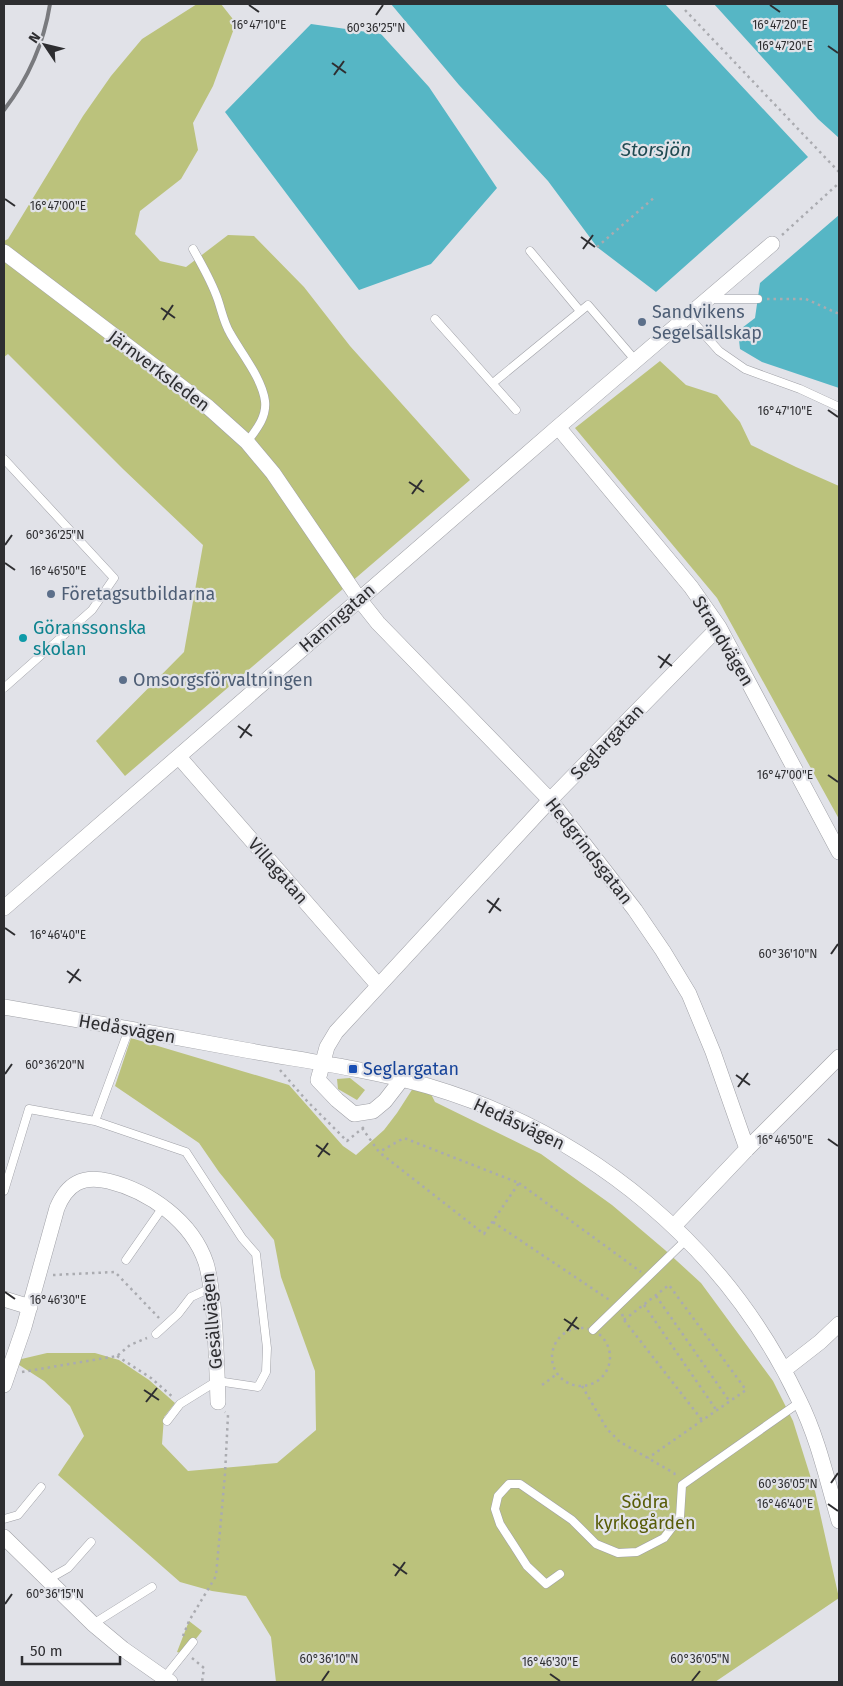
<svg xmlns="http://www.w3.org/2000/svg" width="843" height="1686" font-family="'Fira Sans',sans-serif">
	<rect width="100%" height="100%" fill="#e1e2e8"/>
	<path fill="#bbc27c" d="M197,4H221L236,23L213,86L193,123L198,150L181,179L140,211L135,234L160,261L186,267L228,235L254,236L304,287L350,346L470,480L125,776L96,741L184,652L203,545L123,469L8,354L4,357V241L8,239L83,116L111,76L142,39Z
		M660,361L686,385L717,395L740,422L751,445L796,467L839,486V819L717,598L575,428Z
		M131,1038L289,1085L343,1146L356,1155L384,1130L397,1113L415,1085L429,1090L435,1102L541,1154L612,1205L665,1250L701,1283L773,1381L793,1421L815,1491L839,1598L715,1682H276L271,1637L246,1596L212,1591L180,1582L58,1475L84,1436L70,1406L44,1381L13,1361L47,1353H95L119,1360L149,1380L175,1403L164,1417L162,1444L188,1471L277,1463L316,1430L315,1371L281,1277L274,1240L219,1172L199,1143L115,1086Z
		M350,1078L365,1090L357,1100L338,1089L337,1079Z
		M189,1621L202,1631L184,1654L177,1652Z"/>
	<path fill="#56b6c5" d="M391,4H665L808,157L656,292L597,247L548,181L459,85Z
		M714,4H839V138L818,119Z
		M311,24L381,34L429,87L497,188L431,264L359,290L225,112Z
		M839,215V388L762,362L740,349L738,331L755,318L760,283Z"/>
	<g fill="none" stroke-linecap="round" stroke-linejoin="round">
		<g stroke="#a0a1a7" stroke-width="9">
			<path id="service" d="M193,249C202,265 212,282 218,300C222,312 224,323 230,333C241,353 262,378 265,401C267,417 256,430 247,442
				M530,251L580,311
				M710,299H758
				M688,316L719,351L745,369L800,389L839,407
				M435,319L516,410
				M493,383L588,305L636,361
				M4,459L114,578L92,610L4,688
				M95,1121L129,1029
				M4,1191L29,1109L95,1121L186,1152L242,1238L256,1254L267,1348L266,1372L258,1387L217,1381L180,1404L167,1421
				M126,1260L163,1207
				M593,1330L687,1239
				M156,1334L178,1314L191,1297L211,1288
				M4,1519L18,1515L41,1487
				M560,1574L546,1584L527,1566L500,1524L495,1509L498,1496L509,1484H520L572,1520L596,1544L618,1553L637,1552L664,1538L680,1517L682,1485L800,1402
				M47,1580L68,1568L91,1542
				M93,1624L152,1587
				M164,1678L193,1642"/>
		</g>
		<g stroke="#a0a1a7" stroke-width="16">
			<path id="minor" d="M4,252L208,407L247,442L273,473L359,599L378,623L550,800L635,910L663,951L689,994L713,1052L747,1149
				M558,427L691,587L719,627L839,852
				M179,757L378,985
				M4,908L558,427L772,244
				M4,1007C84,1021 165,1035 245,1050C306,1061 368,1069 428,1086C591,1134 726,1246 799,1400C818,1438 827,1480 839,1521
				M402,1079L385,1101L373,1111L354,1114L337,1100L318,1080L327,1047L336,1032L550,800L719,627
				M674,1226L747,1149L839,1057
				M4,1299L30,1307
				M784,1370L820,1342L839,1324
				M4,1385L24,1327L57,1208C67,1184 82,1175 108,1181C149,1191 192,1221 206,1263C210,1276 211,1290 213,1304C216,1337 217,1369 218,1402
				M4,1537L93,1624L123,1649L170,1682"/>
		</g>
		<path stroke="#aaabb0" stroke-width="2.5" stroke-dasharray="2.5 4" stroke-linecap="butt" d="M685,10L839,172
			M782,235L839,183
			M597,247L656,196
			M767,299H806L839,314
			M280,1070L307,1101L347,1141L364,1127
			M362,1128L379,1152L484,1234L519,1183L404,1138L379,1152
			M519,1183L641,1272
			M493,1222L611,1301
			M53,1275L115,1272L159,1318
			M656,1296L730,1402
			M644,1305L717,1411
			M622,1314L624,1320L702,1420
			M624,1320L669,1285L746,1390L648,1458
			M552 1357a29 29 0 1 1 58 0a29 29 0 1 1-58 0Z
			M117,1356L151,1378L174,1398
			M22,1372L117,1356L130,1345L147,1338
			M542,1385L557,1374
			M582,1386L607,1429L620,1442L674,1473L677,1478
			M183,1636L189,1621L216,1576L225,1474L228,1415L225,1412
			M192,1658L204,1668L202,1682"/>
		<use href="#service" stroke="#fff" stroke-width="8"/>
		<use href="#minor" stroke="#fff" stroke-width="15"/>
		<path stroke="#797a7e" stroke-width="4" d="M4,110C28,79 44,42 50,4"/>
	</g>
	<path fill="none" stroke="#2e2e31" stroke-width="2" d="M249,5L259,12M770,5L780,12M376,15L383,5M828,46L838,53M332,63L346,73M334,75L344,61M5,199L15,206M581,237L595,247M583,249L593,235M161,308L175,318M163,320L173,305M828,410L838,417M409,482L424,492M412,494L422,480M5,545L12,535M5,563L15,570M658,656L672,666M660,668L670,654M238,726L252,736M240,738L250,724M828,775L838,782M487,900L501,911M489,913L499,898M5,928L15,935M831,954L838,944M67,971L81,981M69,983L79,969M5,1074L12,1064M736,1075L750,1085M738,1087L748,1073M828,1139L838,1146M316,1145L330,1155M318,1157L328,1143M5,1292L15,1299M564,1319L579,1329M567,1331L577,1317M144,1390L159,1400M146,1402L157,1388M831,1483L838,1473M828,1504L838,1511M393,1564L407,1574M395,1576L405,1562M5,1604L12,1594M550,1674L560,1681M322,1681L329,1671M692,1681L700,1671"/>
	<g fill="#5c6f8a" stroke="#e1e2e8" stroke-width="2">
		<circle cx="642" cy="322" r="5"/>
		<circle cx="51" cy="594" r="5"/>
		<circle cx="123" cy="680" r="5"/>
	</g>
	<circle fill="#0f9aa8" stroke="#e1e2e8" stroke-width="2" cx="23" cy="638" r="5"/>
	<rect fill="#1a4fb4" stroke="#e1e2e8" stroke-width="2" x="348" y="1064" width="10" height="10" rx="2.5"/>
	<g text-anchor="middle" stroke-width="4.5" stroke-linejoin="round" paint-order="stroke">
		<g font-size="18" fill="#4e5e75" stroke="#e1e2e8" text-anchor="start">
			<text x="652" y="318">Sandvikens<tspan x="652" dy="21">Segelsällskap</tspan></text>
			<text x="61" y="600">Företagsutbildarna</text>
			<text x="133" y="686">Omsorgsförvaltningen</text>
		</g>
		<g font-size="18" fill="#2e2e31" stroke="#e1e2e8">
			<text transform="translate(159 371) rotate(37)" y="6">Järnverksleden</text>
			<text transform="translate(337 618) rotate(-41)" y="6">Hamngatan</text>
			<text transform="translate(723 641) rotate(59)" y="6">Strandvägen</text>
			<text transform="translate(607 742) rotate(-46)" y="6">Seglargatan</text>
			<text transform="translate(589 851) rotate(52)" y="6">Hedgrindsgatan</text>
			<text transform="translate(278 871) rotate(49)" y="6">Villagatan</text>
			<text transform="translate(127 1029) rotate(10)" y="6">Hedåsvägen</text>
			<text transform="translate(519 1124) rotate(25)" y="6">Hedåsvägen</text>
			<text transform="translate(212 1321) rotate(-95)" y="6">Gesällvägen</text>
		</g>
		<g font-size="18" fill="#0d838f" stroke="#e1e2e8" text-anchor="start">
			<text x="33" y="634">Göranssonska<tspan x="33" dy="21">skolan</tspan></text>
		</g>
		<g font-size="18" fill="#164399" stroke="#e1e2e8" text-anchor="start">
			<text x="363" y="1075">Seglargatan</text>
		</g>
		<g font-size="18" fill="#585c08" stroke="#e1e2e8">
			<text x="645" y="1508">Södra<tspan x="645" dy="21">kyrkogården</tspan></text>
		</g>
		<g font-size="19" font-style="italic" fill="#1f4a51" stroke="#e1e2e8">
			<text x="656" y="156">Storsjön</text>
		</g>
	</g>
	<g font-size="12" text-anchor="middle" fill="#2e2e31" stroke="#e1e2e8" stroke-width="4.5" stroke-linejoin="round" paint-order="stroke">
		<text x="780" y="29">16°47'20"E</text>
		<text x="259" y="29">16°47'10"E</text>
		<text x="376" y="32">60°36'25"N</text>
		<text x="785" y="50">16°47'20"E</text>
		<text x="58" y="210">16°47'00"E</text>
		<text x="785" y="415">16°47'10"E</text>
		<text x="55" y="539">60°36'25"N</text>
		<text x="58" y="575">16°46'50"E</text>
		<text x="785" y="779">16°47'00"E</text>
		<text x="58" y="939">16°46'40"E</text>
		<text x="788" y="958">60°36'10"N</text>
		<text x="55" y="1069">60°36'20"N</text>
		<text x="785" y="1144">16°46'50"E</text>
		<text x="58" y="1304">16°46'30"E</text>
		<text x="788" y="1488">60°36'05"N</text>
		<text x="785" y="1508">16°46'40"E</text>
		<text x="55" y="1598">60°36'15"N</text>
		<text x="329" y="1663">60°36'10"N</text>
		<text x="700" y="1663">60°36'05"N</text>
		<text x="550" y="1666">16°46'30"E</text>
	</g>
	<rect width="843" height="1686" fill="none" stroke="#2e2e31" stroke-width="10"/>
	<g transform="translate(45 45) rotate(305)" stroke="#e1e2e8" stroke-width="4" paint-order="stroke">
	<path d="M0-4L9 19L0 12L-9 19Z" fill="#2e2e31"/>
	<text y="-8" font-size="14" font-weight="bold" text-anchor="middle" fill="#2e2e31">N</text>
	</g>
	<path d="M22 1656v8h98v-8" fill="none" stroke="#2e2e31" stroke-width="2.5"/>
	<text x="30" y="1656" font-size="15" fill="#2e2e31" stroke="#e1e2e8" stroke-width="4" paint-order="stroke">50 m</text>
</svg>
